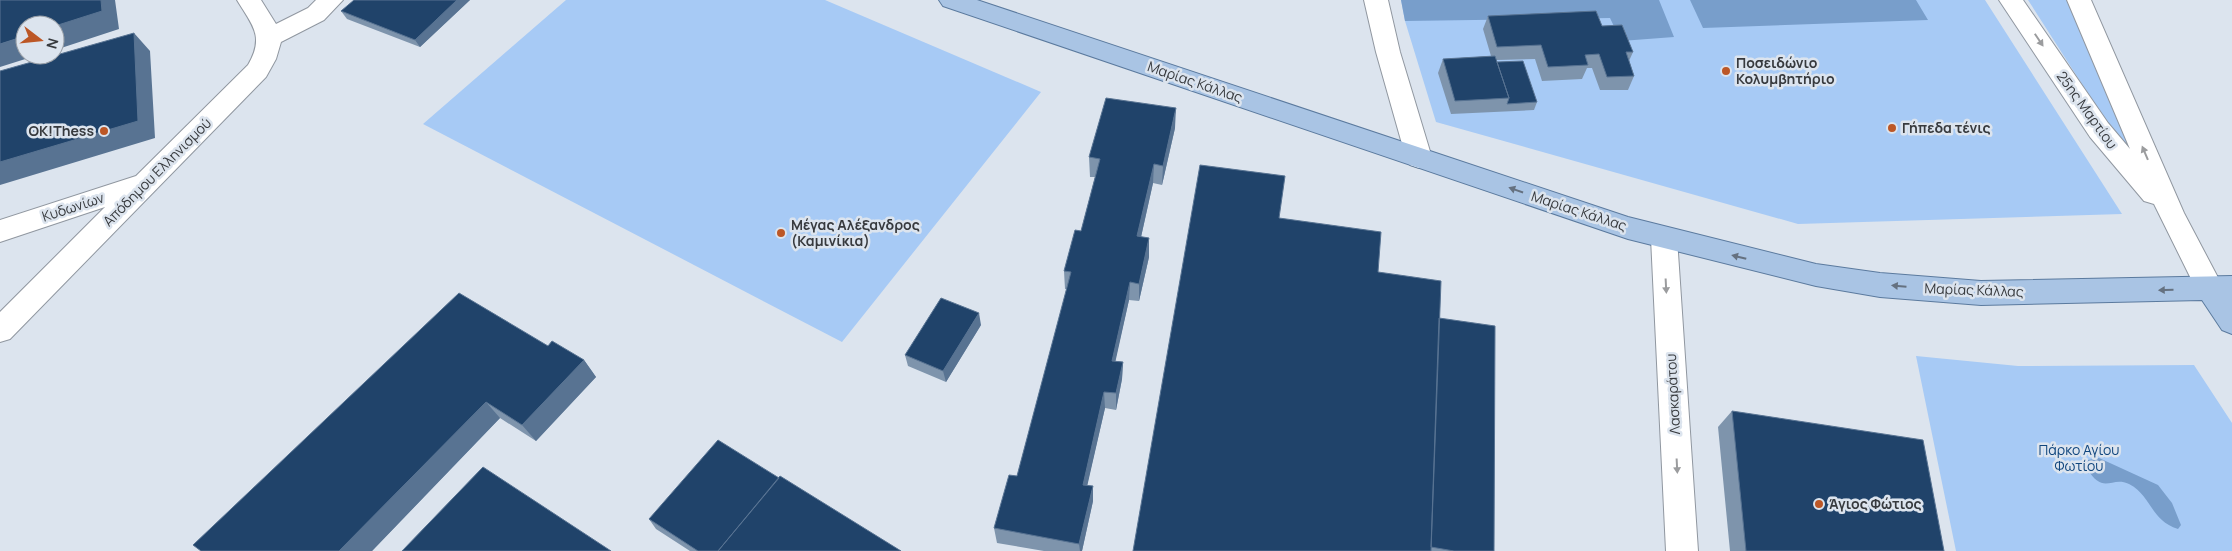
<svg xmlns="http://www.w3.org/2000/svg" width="2232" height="551" font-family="Manrope,sans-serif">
	<rect width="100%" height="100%" fill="#dce4ee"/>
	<path fill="#a7caf5" d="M566,0H825L1041,92L842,342L423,124Z
		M1401,0H1985L2122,214L1798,224L1436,122L1405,21Z
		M2028,0H2087L2155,198Z
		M1916,356L2018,366L2194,365L2232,423V551H1956Z"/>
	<path fill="#789ecb" d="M1401,0H1659L1674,37L1621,41L1610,18L1405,21Z
		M1690,0H1916L1928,20L1703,28Z
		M2099,458L2158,485L2172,503L2181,525L2178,529C2150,520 2152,496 2129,484C2111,475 2104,497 2086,467L2088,460Z"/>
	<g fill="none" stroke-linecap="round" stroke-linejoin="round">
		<g stroke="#9097a0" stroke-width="2">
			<path id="minor" d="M237,0H261L276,24L308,8L316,0H343L324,20L281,42L276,59L266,77L10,339L0,342V312L105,207L0,242V220L136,176L248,65C265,36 252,25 237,0Z
				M1364,0H1388L1400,52L1432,158L1428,165L1419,168L1410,165L1406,158L1376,52Z
				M1999,0H2023L2108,123L2130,149L2067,0H2091L2184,213L2224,289L2220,297L2210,301L2200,297L2154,204L2144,201L2090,137Z
				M1664,227L1674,230L1677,238L1698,551H1666L1651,238L1654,230Z"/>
		</g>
		<g stroke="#5b7a9e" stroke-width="2">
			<path id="major" d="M939,0H977L1628,217L1816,264L1880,273L1981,281L2232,276V334L2222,330L2202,300L1981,305L1880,297L1816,286L1628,239L943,6Z"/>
		</g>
		<use href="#minor" fill="#fff" fill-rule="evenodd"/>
		<use href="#major" fill="#a9c4e4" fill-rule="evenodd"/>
	</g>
	<path fill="#7e94ac" d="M470,0L420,47L347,19L341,11Z
		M1488,16L1602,26L1633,52L1629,61L1634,76L1628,90H1600L1592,68H1587L1582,79L1542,81L1535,59L1497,60V62L1537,102L1534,110L1451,114L1438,73L1443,59L1491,56L1483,29Z
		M1175,128L1162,185L1153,183L1141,237L1149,238V257L1139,301L1129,300L1115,361L1123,362L1122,379L1116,410L1105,408L1087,485L1093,501L1082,551H1044L997,543L994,528L1017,476L1067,289H1065L1064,271L1081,231L1095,177H1090L1089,157Z
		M1279,218L1378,272L1439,318L1494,551H1133Z
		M981,325L946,382L908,366L905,355Z
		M548,346L584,360L596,377L536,441L500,418L372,551H201Z
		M1732,411L1944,551H1730L1718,427Z
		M779,478L901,551H690L656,529L649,519Z"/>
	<path fill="#587392" d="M101,0H115L119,29L55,50V26Z
		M457,0H470L420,47L415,40Z
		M134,33L150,51L155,138L0,185V162Z
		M25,36V55H38L0,67V44Z
		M1176,108L1175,128L1162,185L1163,166Z
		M1154,164L1153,183L1137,255V236Z
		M1149,238V257L1139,301V284Z
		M1130,282L1129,300L1112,377V361Z
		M979,313L981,325L946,382L943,371Z
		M584,360L596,377L536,441L522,425Z
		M1123,362L1122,379L1116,410V393Z
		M1104,392L1105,408L1084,500L1083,485Z
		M486,402L500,418L372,551H339Z
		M1093,486V501L1082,551H1080L1079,544Z"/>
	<path fill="#20436a" stroke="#587392" d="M0,0H101L102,11L55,26V25H25V36L0,44Z
		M354,0H457L415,40L341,11Z
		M1596,11L1602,26L1622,25L1633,52H1626L1634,76L1607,77L1599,54L1585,55L1588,65L1548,67L1541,45L1497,47L1488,16Z
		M134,33L138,121L0,162V71Z
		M1495,56L1509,98L1455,101L1443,59Z
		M1523,61L1537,102L1507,104L1509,98L1497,62Z
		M1106,98L1176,108L1163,166L1154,164L1137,236L1149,238L1139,284L1130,282L1112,361L1123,362L1116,393L1104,392L1083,485L1093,486L1079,544L994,528L1009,475L1017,476L1071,272L1064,271L1075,230L1081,231L1100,159L1089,157Z
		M1200,165L1285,176L1279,218L1381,232L1378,272L1441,281L1431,551H1133Z
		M459,293L548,346L552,341L584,360L522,425L486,402L339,551H201L193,545Z
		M941,298L979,313L943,371L905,355Z
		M1439,318L1495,326L1494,551H1454L1431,547Z
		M1732,411L1923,440L1944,551H1746Z
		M718,440L779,478L718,551H698L649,519Z
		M483,467L611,551H402Z
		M780,476L901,551H718Z"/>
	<defs><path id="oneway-solid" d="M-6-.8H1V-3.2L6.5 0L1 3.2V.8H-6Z" transform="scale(1.25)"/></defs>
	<g fill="#9b9c9e">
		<use href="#oneway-solid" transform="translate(2039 40) rotate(56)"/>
		<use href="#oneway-solid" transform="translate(2145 153) rotate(-113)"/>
		<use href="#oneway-solid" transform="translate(1666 286) rotate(87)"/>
		<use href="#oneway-solid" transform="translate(1677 466) rotate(87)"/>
	</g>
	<g fill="#657180">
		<use href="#oneway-solid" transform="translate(1516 190) rotate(-161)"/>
		<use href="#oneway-solid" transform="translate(1739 257) rotate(-166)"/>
		<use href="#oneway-solid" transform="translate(1899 286) rotate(-175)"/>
		<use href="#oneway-solid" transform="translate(2166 290) rotate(179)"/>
	</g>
	<g fill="#bc5726" stroke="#dce4ee" stroke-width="2">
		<circle cx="1726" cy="71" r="5"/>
		<circle cx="1892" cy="128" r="5"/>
		<circle cx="104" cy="131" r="5"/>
		<circle cx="781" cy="233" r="5"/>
		<circle cx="1819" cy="504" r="5"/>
	</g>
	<g text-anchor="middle" stroke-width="5" stroke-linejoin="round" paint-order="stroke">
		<g font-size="14" font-weight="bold" fill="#373a3e" stroke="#dce4ee" text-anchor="start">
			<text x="1736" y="68">Ποσειδώνιο<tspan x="1736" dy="16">Κολυμβητήριο</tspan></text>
			<text x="1902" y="133">Γήπεδα τένις</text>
			<text x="94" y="136" text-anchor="end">OK!Thess</text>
			<text x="791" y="230">Μέγας Αλέξανδρος<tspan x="791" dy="16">(Καμινίκια)</tspan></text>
			<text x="1829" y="509">Άγιος Φώτιος</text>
		</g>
		<g font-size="14" fill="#373a3e" stroke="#dce4ee">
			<text transform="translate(1195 82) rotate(19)" y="5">Μαρίας Κάλλας</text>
			<text transform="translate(2087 110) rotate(54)" y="5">25ης Μαρτίου</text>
			<text transform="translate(157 172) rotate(-45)" y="5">Απόδημου Ελληνισμού</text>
			<text transform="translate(73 207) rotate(-18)" y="5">Κυδωνίων</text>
			<text transform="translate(1579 211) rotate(18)" y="5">Μαρίας Κάλλας</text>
			<text transform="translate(1974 290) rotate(2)" y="5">Μαρίας Κάλλας</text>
			<text transform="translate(1673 394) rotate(-93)" y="5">Λασκαράτου</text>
		</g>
		<g font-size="14" fill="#10467e" stroke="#dce4ee">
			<text x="2079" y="455">Πάρκο Αγίου<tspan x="2079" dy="16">Φωτίου</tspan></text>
		</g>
	</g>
	<g transform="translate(40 40) rotate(106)"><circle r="24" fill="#dce4ee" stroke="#9aa0a8"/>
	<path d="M0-4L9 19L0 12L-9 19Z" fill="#bc5726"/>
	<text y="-8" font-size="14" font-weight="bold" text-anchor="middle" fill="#373a3e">N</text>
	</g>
</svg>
